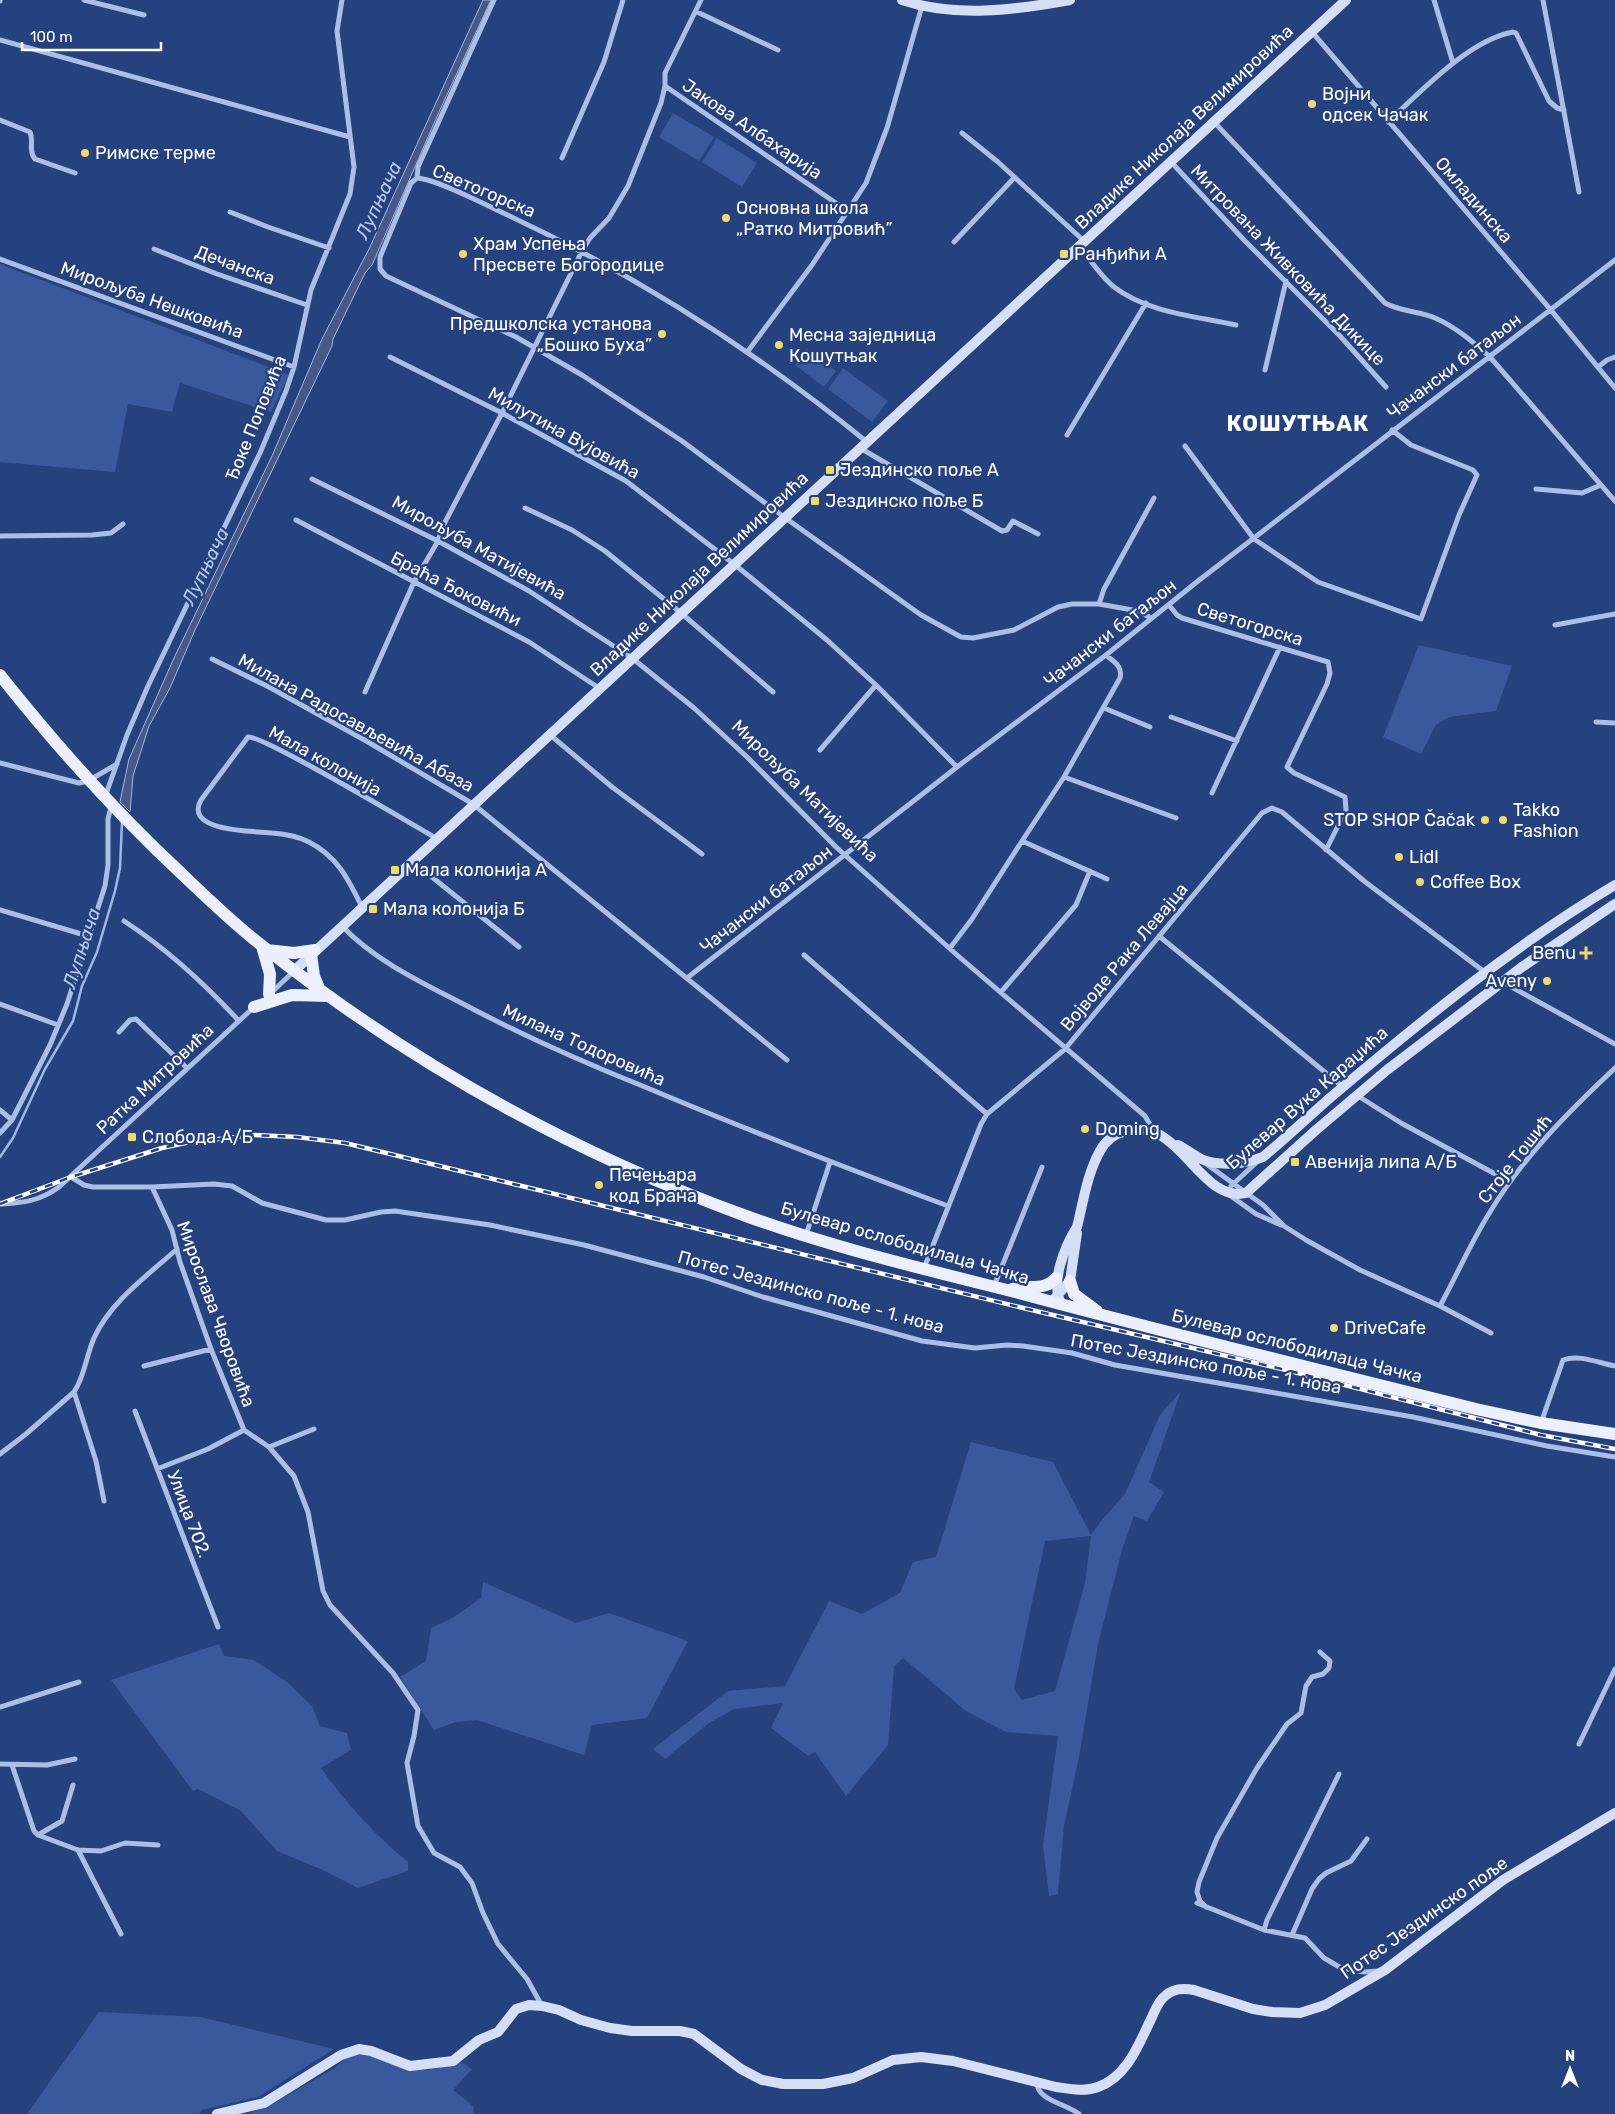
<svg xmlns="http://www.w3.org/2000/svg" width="1615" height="2114" font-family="Rubik,sans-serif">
	<rect width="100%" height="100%" fill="#25417e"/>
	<path fill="#39599c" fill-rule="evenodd" d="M673,113L714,137L699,161L659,137Z
		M717,138L757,163L742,187L702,162Z
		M0,264L289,375L271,412L180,383L172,412L128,404L115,472L0,462Z
		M807,349L836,371L824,387L795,365Z
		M843,368L888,401L872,422L828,389Z
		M1419,645L1512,666L1496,711L1449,717L1436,725L1421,754L1383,737Z
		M1181,1391L1149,1482L1164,1492L1147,1521L1134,1516L1122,1550L1098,1644L1079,1757L1064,1826L1058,1894L1049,1896L1043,1845L1058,1736L1006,1732L966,1711L903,1658L894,1667L888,1745L846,1796L815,1752L808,1756L771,1728L783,1703L734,1709L709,1723L665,1759L653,1749L728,1691L785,1686L829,1601L862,1614L900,1593L913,1562L936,1557L971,1442L1053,1462L1091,1535L1101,1521L1125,1494L1160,1415ZM1091,1536L1085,1583L1055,1691L1022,1700L1014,1689L1045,1541Z
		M483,1582L576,1623L609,1613L688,1641L647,1718L592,1725L584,1755L477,1720L456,1722L434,1730L400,1677L426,1661L431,1628L454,1617L481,1598Z
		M219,1644L224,1656L254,1660L287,1682L312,1706L320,1726L347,1733L351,1750L321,1768C346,1803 375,1835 408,1862V1871L358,1888L323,1870L277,1851L241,1811L198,1789L193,1791L111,1680Z
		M99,2012L200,2017L334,2049L258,2097L202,2110L199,2114H27Z
		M355,2049L370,2050L398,2067L429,2070L461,2062L472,2069L453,2090L473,2106L474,2114H248L274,2103L335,2068Z"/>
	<path fill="#465987" stroke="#9fb7e6" d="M483,0H491L439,112L372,265L365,273L333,339L332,346L195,630L170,688L149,726L133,776L130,812L120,802L129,759L174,658L272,456L322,339L369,249Z"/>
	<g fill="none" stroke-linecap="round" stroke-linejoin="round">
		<path stroke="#9fb7e6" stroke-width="2.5" d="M0,1157L13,1138L45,1069L73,1021L82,986L97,952L115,891L120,868L122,822"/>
		<path stroke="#abbee6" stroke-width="5" d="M84,0L144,15
			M1434,0L1453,63
			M1543,0L1579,192
			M0,1V0
			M697,12L778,50
			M1312,32L1550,309L1615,388
			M0,40L350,137
			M665,86L849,212
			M0,120L30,132C34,141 28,151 35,159L75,173
			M1214,122L1385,303C1401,312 1419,311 1435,318C1456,327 1473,342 1490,357L1615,501
			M1388,122C1420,92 1469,40 1513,32L1516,33L1549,101L1557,108L1564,110
			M962,133L998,162L1084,241
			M562,158L604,62L623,0
			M1171,162L1245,241L1340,336L1386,387
			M417,178L411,183L380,257V269L386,276L516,337L582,375L682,441L784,517L921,615L961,637L973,638L1014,630L1058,607L1072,604H1099L1138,611L1151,618
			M417,178C436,179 482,203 501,212C635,274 753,349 867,442
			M417,178L418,167L494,0
			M230,212L268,227L329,248
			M954,242L1014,178
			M1079,246C1090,259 1101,277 1114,287C1148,313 1196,316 1236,325
			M154,249L217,274L307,305
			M0,259L294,367
			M748,351L812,265L866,183L887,128L922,6
			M390,357L502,413L626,481L734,564L827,640L876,685L957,767
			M1598,367L1607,360L1615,357
			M1265,370L1286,281
			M1067,435L1146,303
			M1185,446L1254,539L1318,582L1421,619L1459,515L1477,475L1473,470L1411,445L1392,430
			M860,448L1002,531L1007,530L1013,521L1038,534
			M312,479L438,541L529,591L632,658L694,708L747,757L836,847L957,955L1145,1116L1154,1131
			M1536,489L1582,493L1601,485
			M525,508L572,530L605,551L681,613L773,692
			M296,520L529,642L599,688
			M0,536L92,535L111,533L123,524
			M1099,604L1104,589L1154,498
			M1169,605L1177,615L1182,618L1328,662L1330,673L1327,684L1287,767L1294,773L1345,797L1346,810L1326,850
			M1555,625L1615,614
			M1106,655C1114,662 1123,666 1120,678L1064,777L1022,841L1107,879
			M212,659L269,687L368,742L473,804L787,1060
			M365,692L414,582L438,541L442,528L502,413L582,251L590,238L609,218L628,186L661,103L665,86V73L701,0
			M1104,708L1150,727
			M1171,717L1237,741
			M1596,722L1615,723
			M549,734L612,787L702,854
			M820,750L876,685
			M0,763L79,783L88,781L117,764
			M1064,777L1176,818
			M1212,793L1280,647
			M105,797L127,735L148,686L260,453L286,391L294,367L311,290L350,194L354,167L337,31L342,0
			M412,861L519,947
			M362,907C348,879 338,857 309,842C298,836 284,834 272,833C255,831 183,832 201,800L248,737C263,735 411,824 436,838
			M0,910L88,936
			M124,921C167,949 204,983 239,1021
			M342,926C376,962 425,984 469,1007C526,1037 585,1063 645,1087C745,1129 846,1168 948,1206
			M1159,936L1343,1087
			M950,948L972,919L1022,841
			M804,955L987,1114L1065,1049L1262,813L1272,808L1282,812L1364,881L1486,973L1615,1044
			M687,978L957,767L1106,655L1198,581L1615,260
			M1001,992L1076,905L1090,871
			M271,993L294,971
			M0,1004L58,1025
			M119,1032L130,1020L136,1019L187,1068
			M1358,1096L1401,1123L1510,1182
			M0,1110L12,1120
			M0,1133L12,1120L50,1045L67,1004L105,886L108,865V819L111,807
			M1205,1163L1263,1205L1284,1226L1306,1240L1360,1270L1440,1306L1491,1333
			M71,1177L84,1185L93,1187H152L214,1184L232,1186L262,1203L326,1220H345L381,1212L395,1211L490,1225L584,1245L704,1277L763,1297L922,1341L975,1348L1007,1345L1023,1346L1072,1353L1115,1365L1413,1417L1547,1446L1615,1457
			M1231,1186L1258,1161
			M152,1187L172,1230L180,1262L211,1349L244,1430L269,1447L294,1476L308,1512L323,1591L330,1605L393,1673L418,1710L414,1736L407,1763L418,1826L434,1853L460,1867L472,1883L483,1913L498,1944L527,1979L542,2006
			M1228,1194L1256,1214L1281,1225
			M0,1204C23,1203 40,1201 59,1187L253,1008
			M806,1235L830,1162
			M924,1268L981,1124L987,1114
			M994,1286L1042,1167
			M1440,1306C1457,1275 1471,1242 1490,1212C1523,1157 1569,1111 1615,1068
			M144,1366L211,1349
			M74,1392L96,1461L104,1501
			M135,1411L218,1627
			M1541,1423L1563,1360C1580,1354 1598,1363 1615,1366
			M269,1447L314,1429
			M0,1454L26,1434L74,1392C85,1376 86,1356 94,1338C111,1301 147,1276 177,1249
			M157,1469L208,1449L244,1430
			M0,1707L79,1682
			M1579,1744L1615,1669
			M0,1764L47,1765L75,1759
			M12,1765L34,1831L38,1835L78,1850L101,1851L125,1843L158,1845
			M38,1835L62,1821L73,1785
			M78,1850L121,1934
			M1197,1903L1264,1930L1305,1938L1324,1958L1341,1968L1364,1972L1378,1971
			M1206,1907L1200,1901L1197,1892L1199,1882L1217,1838L1257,1768L1287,1724L1301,1713L1306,1686L1312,1677L1323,1674L1329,1668L1330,1661L1320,1652
			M1264,1930L1267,1920L1339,1774
			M1292,1935L1312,1889L1319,1879L1326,1873L1351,1861L1367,1839
			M1037,2083C1037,2100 1067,2104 1079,2114"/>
		<path stroke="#d4def5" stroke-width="10" d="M902,0C955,18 1015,10 1070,0
			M295,970L1346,0
			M1178,1145C1186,1149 1193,1155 1201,1159C1220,1167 1244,1164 1263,1157C1286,1138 1308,1117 1331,1097C1421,1021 1514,945 1615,885
			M1055,1298L1070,1281L1077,1233
			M1062,1305C1049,1284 1065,1246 1077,1227C1083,1203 1087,1174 1100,1151C1105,1141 1115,1134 1126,1131C1179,1115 1200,1204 1246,1193L1316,1130L1387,1070L1522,967L1615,904
			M217,2114L264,2103L341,2055L359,2049L371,2051L410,2066L453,2061L479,2040L498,2032L516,2009L529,2005L542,2006L559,2010L581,2020L610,2028L632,2031H680L694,2034L741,2069L762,2080L783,2084H823L853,2078L893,2060L921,2057L953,2061L1056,2087C1070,2089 1085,2092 1098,2087C1127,2077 1139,2044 1151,2019C1155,2011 1158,2001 1165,1996C1173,1988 1184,1988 1194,1990L1253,2009L1272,2012L1300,2013L1325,2005L1385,1970L1503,1880L1615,1813"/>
		<path stroke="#ecf0fd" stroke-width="12" d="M0,675C58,748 114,811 183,875C209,900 236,926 265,948C409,1062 573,1153 746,1216C834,1248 924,1269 1015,1292C1168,1333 1322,1371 1476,1409L1541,1423L1615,1434
			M262,946L270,974L269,994
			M267,950L294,953L315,950
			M311,954L314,976L319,988
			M254,1007L292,995L328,996
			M1070,1281L1074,1294L1097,1311
			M1012,1289C1029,1284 1044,1292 1056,1278"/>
		<g stroke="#fff" stroke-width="4.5">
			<path id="rail" d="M0,1204L71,1177L162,1148L185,1143L253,1135L297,1137L345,1143L1019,1307L1286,1370L1541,1435L1615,1449"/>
		</g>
		<use href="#rail" stroke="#25417e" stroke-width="2.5" stroke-dasharray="8" stroke-linecap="butt"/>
	</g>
	<g fill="#efda70" stroke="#25417e" stroke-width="2">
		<circle cx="1312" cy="104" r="5"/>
		<circle cx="85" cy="153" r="5"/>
		<circle cx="726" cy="218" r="5"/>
		<circle cx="463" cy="254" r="5"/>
		<rect x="1059" y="249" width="10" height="10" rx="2.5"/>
		<circle cx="662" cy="334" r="5"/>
		<circle cx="779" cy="345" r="5"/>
		<rect x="825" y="465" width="10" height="10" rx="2.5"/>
		<rect x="810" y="496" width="10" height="10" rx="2.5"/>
		<circle cx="1485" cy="820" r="5"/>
		<circle cx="1503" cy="820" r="5"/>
		<circle cx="1399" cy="857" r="5"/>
		<rect x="390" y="865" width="10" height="10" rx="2.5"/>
		<circle cx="1420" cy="882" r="5"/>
		<rect x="368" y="904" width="10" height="10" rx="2.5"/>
		<path d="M1583.5 945.5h5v5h5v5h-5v5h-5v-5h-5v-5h5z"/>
		<circle cx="1547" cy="981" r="5"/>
		<circle cx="1085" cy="1129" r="5"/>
		<rect x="127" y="1132" width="10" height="10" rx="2.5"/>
		<rect x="1290" y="1157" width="10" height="10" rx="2.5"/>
		<circle cx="599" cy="1185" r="5"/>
		<circle cx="1334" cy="1328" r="5"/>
	</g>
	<g text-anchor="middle" stroke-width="4.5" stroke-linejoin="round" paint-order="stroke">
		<g font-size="18" fill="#fff" stroke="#25417e" text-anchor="start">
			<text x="1322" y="100">Војни<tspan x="1322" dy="21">одсек Чачак</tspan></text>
			<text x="95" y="159">Римске терме</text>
			<text x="736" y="214">Основна школа<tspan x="736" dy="21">„Ратко Митровић”</tspan></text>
			<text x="473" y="250">Храм Успења<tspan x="473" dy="21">Пресвете Богородице</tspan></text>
			<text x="1074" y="260">Ранђићи А</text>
			<text x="652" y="330" text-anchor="end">Предшколска установа<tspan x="652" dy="21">„Бошко Буха”</tspan></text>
			<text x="789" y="341">Месна заједница<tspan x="789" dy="21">Кошутњак</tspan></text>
			<text x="840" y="476">Јездинско поље А</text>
			<text x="825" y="507">Јездинско поље Б</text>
			<text x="1513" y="816">Takko<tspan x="1513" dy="21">Fashion</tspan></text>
			<text x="1475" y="826" text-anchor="end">STOP SHOP Čačak</text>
			<text x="1409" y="863">Lidl</text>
			<text x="405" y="876">Мала колонија А</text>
			<text x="1430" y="888">Coffee Box</text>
			<text x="383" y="915">Мала колонија Б</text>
			<text x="1576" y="959" text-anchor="end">Benu</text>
			<text x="1537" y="987" text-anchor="end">Aveny</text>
			<text x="1095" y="1135">Doming</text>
			<text x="142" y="1143">Слобода А/Б</text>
			<text x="1305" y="1168">Авенија липа А/Б</text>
			<text x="609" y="1181">Печењара<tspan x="609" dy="21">код Брана</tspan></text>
			<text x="1344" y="1334">DriveCafe</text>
		</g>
		<g font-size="18" fill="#fff" stroke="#25417e">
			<text transform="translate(1184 127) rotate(-43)" y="6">Владике Николаја Велимировића</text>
			<text transform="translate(752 129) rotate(34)" y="6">Јакова Албахарија</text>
			<text transform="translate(484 191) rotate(23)" y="6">Светогорска</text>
			<text transform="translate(1474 200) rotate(49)" y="6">Омладинска</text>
			<text transform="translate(235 265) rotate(20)" y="6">Дечанска</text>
			<text transform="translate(1288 265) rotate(46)" y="6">Митрована Живковића Дикице</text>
			<text transform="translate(152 300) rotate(20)" y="6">Мирољуба Нешковића</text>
			<text transform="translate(1454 366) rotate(-37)" y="6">Чачански батаљон</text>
			<text transform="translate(256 418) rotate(-68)" y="6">Ђоке Поповића</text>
			<text transform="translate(564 433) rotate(29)" y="6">Милутина Вујовића</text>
			<text transform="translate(479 548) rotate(29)" y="6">Мирољуба Матијевића</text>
			<text transform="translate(699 574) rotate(-43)" y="6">Владике Николаја Велимировића</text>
			<text transform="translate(456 589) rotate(27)" y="6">Браћа Ђоковићи</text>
			<text transform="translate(1250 624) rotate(17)" y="6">Светогорска</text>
			<text transform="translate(1110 633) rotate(-38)" y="6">Чачански батаљон</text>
			<text transform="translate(356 723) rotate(29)" y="6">Милана Радосављевића Абаза</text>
			<text transform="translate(325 761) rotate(29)" y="6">Мала колонија</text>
			<text transform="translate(805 791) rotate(44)" y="6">Мирољуба Матијевића</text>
			<text transform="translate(766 899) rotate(-38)" y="6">Чачански батаљон</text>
			<text transform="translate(1124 957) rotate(-50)" y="6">Војводе Рака Левајца</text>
			<text transform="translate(584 1045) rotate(24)" y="6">Милана Тодоровића</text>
			<text transform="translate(155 1079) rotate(-43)" y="6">Ратка Митровића</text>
			<text transform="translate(1307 1098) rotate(-41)" y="6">Булевар Вука Караџића</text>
			<text transform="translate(1515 1159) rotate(-52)" y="6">Стоје Тошић</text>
			<text transform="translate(905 1243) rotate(16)" y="6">Булевар ослободилаца Чачка</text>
			<text transform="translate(811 1292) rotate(15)" y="6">Потес Јездинско поље - 1. нова</text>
			<text transform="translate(216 1314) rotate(70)" y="6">Мирослава Чворовића</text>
			<text transform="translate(1297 1346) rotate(14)" y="6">Булевар ослободилаца Чачка</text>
			<text transform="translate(1206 1364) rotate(10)" y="6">Потес Јездинско поље - 1. нова</text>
			<text transform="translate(189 1514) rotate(69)" y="6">Улица 702.</text>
			<text transform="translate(1424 1918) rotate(-35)" y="6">Потес Јездинско поље</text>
		</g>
		<g font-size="19" font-style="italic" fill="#b6c8ed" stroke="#25417e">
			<text transform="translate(378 200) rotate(-65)" y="7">Лупњача</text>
			<text transform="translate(205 566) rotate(-64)" y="7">Лупњача</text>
			<text transform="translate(81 948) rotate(-72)" y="7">Лупњача</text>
		</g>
		<g font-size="22" font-weight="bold" letter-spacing="1" fill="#fff" stroke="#25417e">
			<text x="1298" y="431">КОШУТЊАК</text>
		</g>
	</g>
	<g transform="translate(1570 2069)" stroke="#25417e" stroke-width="4" paint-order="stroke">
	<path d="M0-4L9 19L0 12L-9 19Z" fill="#ffffff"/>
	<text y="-8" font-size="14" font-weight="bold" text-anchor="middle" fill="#ffffff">N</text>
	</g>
	<path d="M22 42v8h139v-8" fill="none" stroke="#ffffff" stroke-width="2.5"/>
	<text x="30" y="42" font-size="15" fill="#ffffff" stroke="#25417e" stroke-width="4" paint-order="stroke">100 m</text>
</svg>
